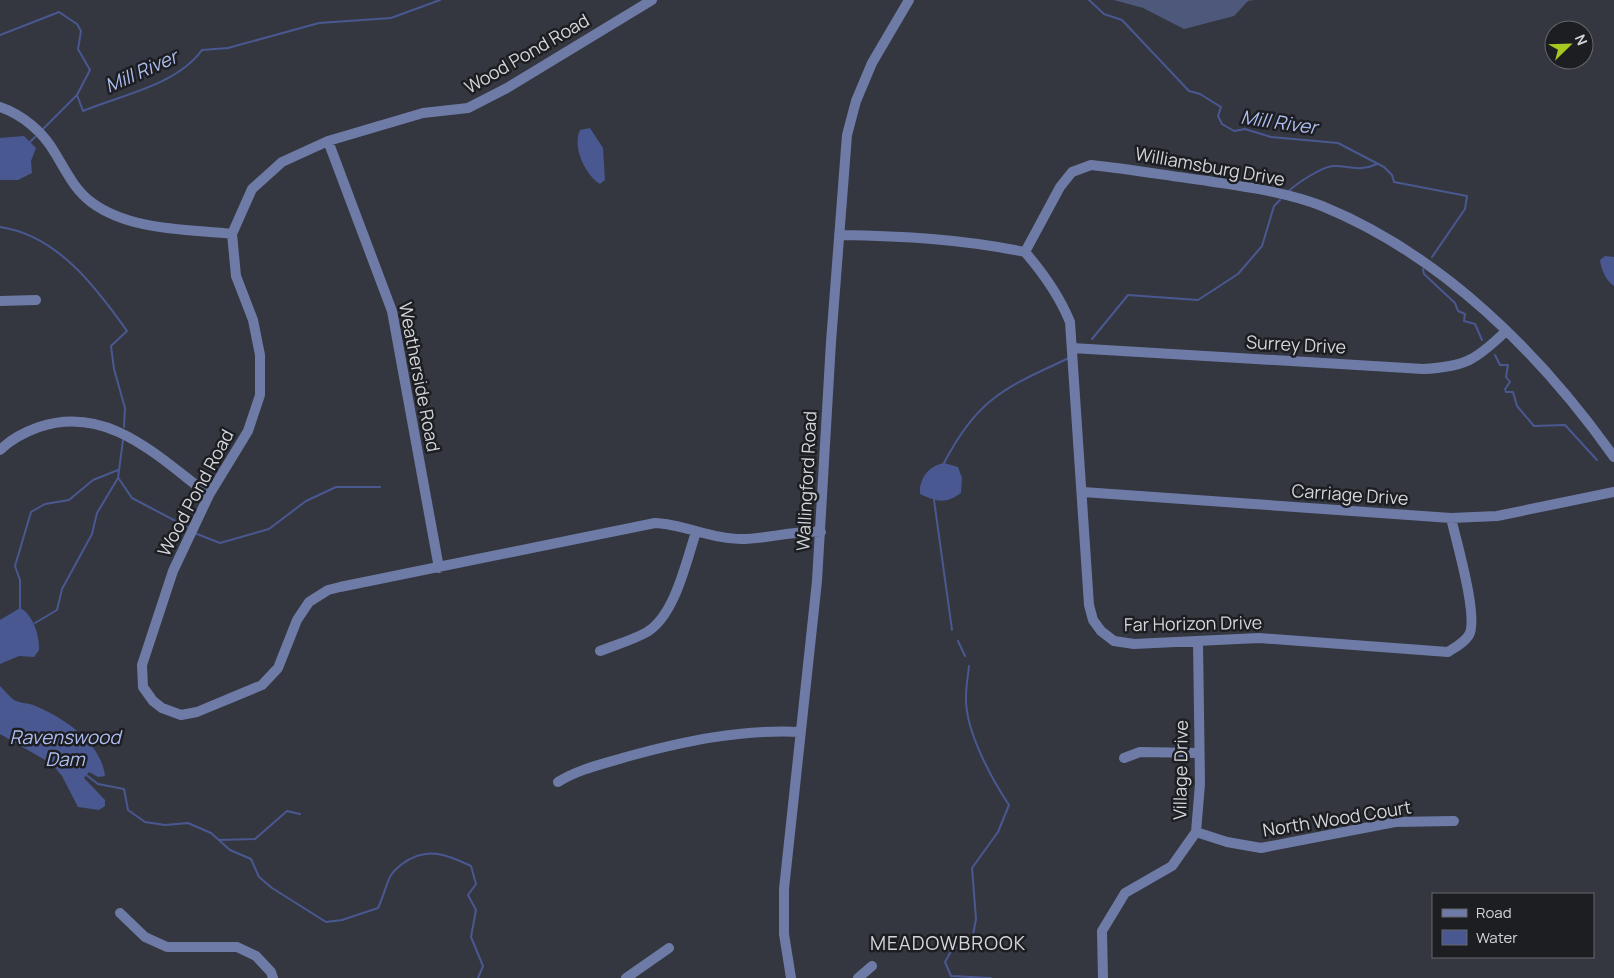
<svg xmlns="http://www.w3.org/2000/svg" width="1614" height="978" font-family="Manrope,sans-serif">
	<rect width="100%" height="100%" fill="#343740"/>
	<path fill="#4e587a" d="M1114,0H1254L1248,1L1234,16L1184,29L1143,8Z"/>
	<path fill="#495890" d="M590,128L603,148L605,180L600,184C585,175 572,146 580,130Z
		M24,136L36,148L31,161L32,173L18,180H0V138Z
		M1605,256L1614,257V286C1606,281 1601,269 1600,260Z
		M944,463L958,467L962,478L961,493C946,504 937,502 920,494C919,479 928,466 944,463Z
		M20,608C33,614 40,637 39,650L34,657L19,656L0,664V620Z
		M0,686C4,690 9,696 14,700C19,703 27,703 33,705C63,717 101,742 105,776L98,777L89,772L84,778L105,800V806L99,810L78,807L62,776L52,764L0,734Z"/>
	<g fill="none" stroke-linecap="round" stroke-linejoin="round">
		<path stroke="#495890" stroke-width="2" d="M1089,0L1104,14L1122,20L1189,91L1200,94L1221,107L1218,116L1222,124L1234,131L1245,129L1271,137L1338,143L1384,167L1392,175L1394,182L1467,196L1465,209L1432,257
			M0,35L59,12L77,24L81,31L78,49L90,70L77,95L83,111C121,95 177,85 202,50L228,48L319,23L391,18L440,0
			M43,129L77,95
			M30,142L35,137
			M1289,191C1297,183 1323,166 1334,166C1352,166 1359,172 1377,164
			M0,227C57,235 96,287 127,331L111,346L114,369L125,408L124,427
			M1423,269L1424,274L1455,303L1458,311L1465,314L1464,321L1475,324L1482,340
			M1092,339L1128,295L1198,300L1238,274L1262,246L1274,206L1280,200
			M1495,355L1500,365H1508L1506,377L1510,382L1505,389L1506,392H1513L1517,406L1534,426L1565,425L1597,460
			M944,463C956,440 972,415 993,399C1016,381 1044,370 1069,358
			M119,479L132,498L187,527
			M934,500L952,630
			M197,534L220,543L269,529L306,501L336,487H380
			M20,608V580L15,566L31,512L45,504L69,500L93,480L118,470
			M35,623L57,610L62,589L92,534L97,513L118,478L123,440
			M958,641L965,656
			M969,666C968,676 966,686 966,697C965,730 991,778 1009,805L998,832L972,868L976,919L973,935L950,953L945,962L951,976L991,978
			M85,774L98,784L124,789L128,810L145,822L165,825L188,823L211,833L230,850L251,859L259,877L272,888L326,922L342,920L378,908C383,897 385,889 389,879C391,873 397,868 402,864C426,846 446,854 471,866L476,884L468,895L476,910L471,937L483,966L478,978
			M219,840L255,839L287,811L300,814"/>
		<path stroke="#6e7ba6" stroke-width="10" d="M652,0L507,88L468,108L423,113L328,141L282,162L252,189L232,234L236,276L253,320L260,355V395L248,431L209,495L173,571L142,665L143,687L153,701L162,708L181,715L197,712L262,685L278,668L297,620L309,602L328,590L340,587L655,523C684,524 710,539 741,539C768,539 794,530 821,532
			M0,107C23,115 43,132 55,153C66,171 74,189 91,202C130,231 186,229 232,234
			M328,141L392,311L439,568
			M839,235C903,236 961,239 1025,252
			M1025,252C1044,274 1059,295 1070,322L1089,605L1093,620L1101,631L1114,641L1134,644L1259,638L1448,652C1456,647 1464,643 1469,635C1479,618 1456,540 1451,518
			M1025,252L1060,187L1072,172L1091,165C1130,169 1169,176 1208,181C1246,187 1286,192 1322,206C1442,255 1540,353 1614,457
			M0,301L36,300
			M1072,348L1423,369C1465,367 1476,360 1506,331
			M0,450C11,439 25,432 39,427C108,404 158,457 209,495
			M1083,492L1451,518L1497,516L1614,492
			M600,651C615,645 633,640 647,632C675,615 686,562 696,532
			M1124,758L1140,752L1199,753
			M558,782C579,769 603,764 626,757C684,741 741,729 801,732
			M1196,832L1227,842L1261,848L1395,822L1454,821
			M120,913L145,937L167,947H237L256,956L271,972L273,978
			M626,978L669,948
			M791,978L784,934V889L817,581L831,342L847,135L856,101L872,63L909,0
			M858,978L872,966
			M1103,978L1102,931L1125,893L1172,866L1196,832L1200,784L1198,641"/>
	</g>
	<g text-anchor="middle" stroke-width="5" stroke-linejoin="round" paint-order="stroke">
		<g font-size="18" fill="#d3d5da" stroke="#1d1e22">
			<text transform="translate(527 54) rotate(-30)" y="6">Wood Pond Road</text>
			<text transform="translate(1210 167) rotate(10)" y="6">Williamsburg Drive</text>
			<text transform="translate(1296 345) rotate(3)" y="6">Surrey Drive</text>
			<text transform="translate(419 377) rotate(79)" y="6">Weatherside Road</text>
			<text transform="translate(807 481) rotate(-87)" y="6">Wallingford Road</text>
			<text transform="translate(196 493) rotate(-62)" y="6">Wood Pond Road</text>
			<text transform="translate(1350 495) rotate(4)" y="6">Carriage Drive</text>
			<text transform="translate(1193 624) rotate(-1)" y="6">Far Horizon Drive</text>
			<text transform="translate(1181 770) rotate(-89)" y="6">Village Drive</text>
			<text transform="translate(1337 819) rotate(-9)" y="6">North Wood Court</text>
		</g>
		<g font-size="19" font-style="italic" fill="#aebdf0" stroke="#1d1e22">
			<text transform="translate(141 71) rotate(-24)" y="7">Mill River</text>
			<text transform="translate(1279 122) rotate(8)" y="7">Mill River</text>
			<text x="65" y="744">Ravenswood<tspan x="65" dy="22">Dam</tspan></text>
		</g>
		<g font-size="19" letter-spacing="1" fill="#d3d5da" stroke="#1d1e22">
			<text x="948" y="950">MEADOWBROOK</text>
		</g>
	</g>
	<rect x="1432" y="893" width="162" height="65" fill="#1d1e22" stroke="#66676c"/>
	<rect x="1442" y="909" width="25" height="8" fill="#6e7ba6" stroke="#66676c"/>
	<text x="1476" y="918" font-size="15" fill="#d3d5da">Road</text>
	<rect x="1442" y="930" width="25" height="15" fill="#495890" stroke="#66676c"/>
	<text x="1476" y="943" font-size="15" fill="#d3d5da">Water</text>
	<g transform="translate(1569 45) rotate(67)"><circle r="24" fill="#1d1e22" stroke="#66676c"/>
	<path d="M0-4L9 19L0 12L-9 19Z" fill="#a6c821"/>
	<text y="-8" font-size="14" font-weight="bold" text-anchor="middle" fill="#d3d5da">N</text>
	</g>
</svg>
